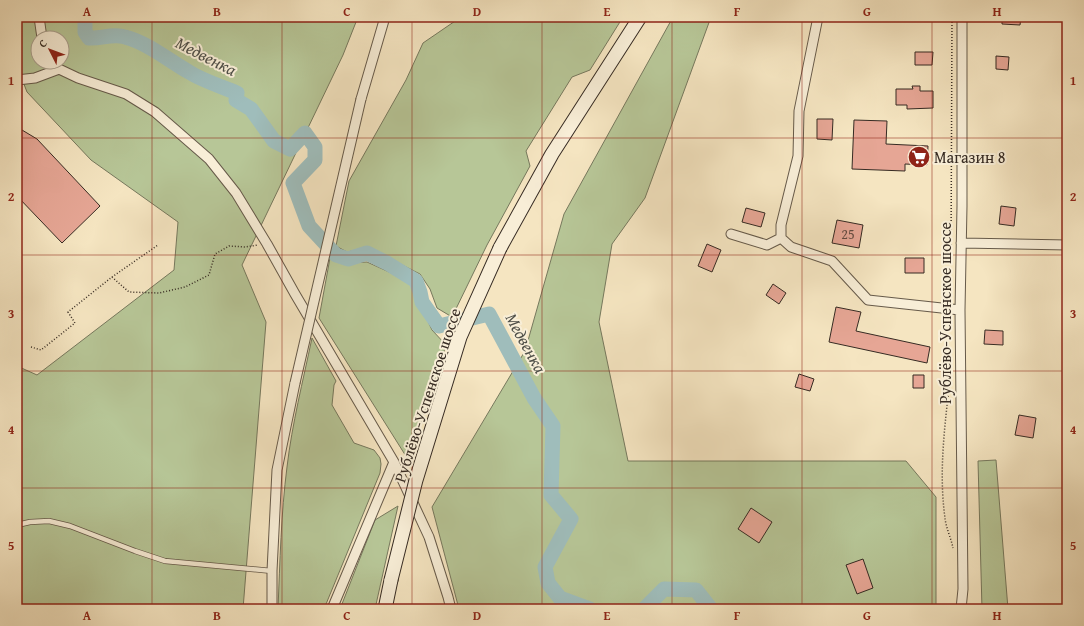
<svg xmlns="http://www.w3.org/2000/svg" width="1084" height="626" font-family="'Gentium Book Plus',serif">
	<rect width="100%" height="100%" fill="#f5e5c1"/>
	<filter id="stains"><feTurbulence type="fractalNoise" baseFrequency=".005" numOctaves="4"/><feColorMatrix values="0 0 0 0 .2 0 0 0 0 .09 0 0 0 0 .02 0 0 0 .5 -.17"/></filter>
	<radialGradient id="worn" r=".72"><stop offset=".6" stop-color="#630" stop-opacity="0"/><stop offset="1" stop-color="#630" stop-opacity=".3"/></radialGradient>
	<path fill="#b7c697" stroke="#76785d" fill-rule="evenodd" d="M17,17H358L343,55L242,265L266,322L243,609H17V366L37,375L174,270L178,222L91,160L27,92L17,66ZM38,38H62V62H38Z
		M461,17H623L590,70L572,77L526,151L530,166L487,245L452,317L437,308L430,289L420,274L368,248L347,252L336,246L349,181L406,80L423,43Z
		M673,17H711L645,198L612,244L599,322L628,461H906L936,497V604L934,609H459L432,507L525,351L564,214Z
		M330,258L346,263L367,262L409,281L432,330L446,345L409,461L319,318Z
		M312,338L336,381L334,385L332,405L354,443L374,450L380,458L381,464L380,473L324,609H278C280,561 281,514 287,467C292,424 303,381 312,338Z
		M996,460L1008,609H982L978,461Z
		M398,506L375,609H340L375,520Z"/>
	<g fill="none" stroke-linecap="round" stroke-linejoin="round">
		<path stroke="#9fbdbb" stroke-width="15" d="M85,17V32L89,38C101,39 113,33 125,37C148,43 168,60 189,72C203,81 221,86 237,93L236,100L251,109L274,141L290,149L305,133L315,147V160L293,183L309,226L336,255L348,259L367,253L387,263L416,281L420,292L422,302L439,326L489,314L534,398L553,426L551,495L571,519L545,567L548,583L560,598L590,609
			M644,609L664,589L696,590L711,609"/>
	</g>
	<path fill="#e6a695" stroke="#362b23" d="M1002,17H1021L1020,25L1002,24Z
		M915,52H933L932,65H915Z
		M996,56L1009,57L1008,70L996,69Z
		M912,86H920V91H933V108L907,109V105H896V89H913Z
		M817,119H833L832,140L817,139Z
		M854,120L887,121L886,144L928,146L927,165L905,164V171L852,169Z
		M17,127L37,139L100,206L62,243L17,196Z
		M1001,206L1016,208L1014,226L999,224Z
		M746,208L765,213L761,227L742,222Z
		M837,220L863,225L859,248L832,243Z
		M707,244L721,250L712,272L698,266Z
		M905,258H924V273H905Z
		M773,284L786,293L779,304L766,295Z
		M836,307L861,312L856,331L930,347L927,363L829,342Z
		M985,330L1003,331V345L984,344Z
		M799,374L814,379L810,391L795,387Z
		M913,375H924V388H913Z
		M1019,415L1036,418L1033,438L1015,435Z
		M751,508L772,522L759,543L738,529Z
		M863,559L873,588L857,594L846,565Z"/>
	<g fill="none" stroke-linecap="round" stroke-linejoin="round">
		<g stroke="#665a4a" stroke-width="6">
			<path id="lane" d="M17,525L30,522L49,521L70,526L135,551L165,561L272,571"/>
		</g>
		<g stroke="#665a4a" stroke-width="11">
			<path id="street" d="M39,17L42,38
				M818,17L799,111L798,156L781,225V238L791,247L832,261L868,300L960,310
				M52,62L59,69L78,78L126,94L155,112L209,159L236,193L267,244L295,294L394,462L429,537L448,597L451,609
				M17,80L35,78L59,69
				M361,99L385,17
				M731,234L767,245L781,238
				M961,243L1067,245
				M272,609V571L277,470L295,383
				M332,609L394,462
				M961,609L963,589L960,310L962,206V17"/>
		</g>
		<g stroke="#362b23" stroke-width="15">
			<path id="secondary" d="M500,248L552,154L640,17
				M385,609L391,580"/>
		</g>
		<path stroke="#362b23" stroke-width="1.5" stroke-dasharray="1 2" stroke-linecap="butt" d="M951,257L952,17
			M112,277L129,292L159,293L185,287L209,275L215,254L229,246L245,247L258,245
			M31,347L41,350L75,323L68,312L112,277L158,245
			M951,369C946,418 938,468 945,518C946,528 951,538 953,548"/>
		<use href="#lane" stroke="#f8eed7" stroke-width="4.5"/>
		<use href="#street" stroke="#f8eed7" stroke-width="9"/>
		<use href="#secondary" stroke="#f8eed7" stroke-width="13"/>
		<g stroke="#665a4a" stroke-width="11" stroke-linecap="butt">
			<path id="street-bridge" d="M295,383L361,99"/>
		</g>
		<g stroke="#362b23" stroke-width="15" stroke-linecap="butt">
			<path id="secondary-bridge" d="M391,580L416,480L460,337L500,248"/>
		</g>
		<use href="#street-bridge" stroke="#f8eed7" stroke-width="9"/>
		<use href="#secondary-bridge" stroke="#f8eed7" stroke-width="13"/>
	</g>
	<path fill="none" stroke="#8f2418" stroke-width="1" stroke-opacity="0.55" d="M152,17V609M282,17V609M412,17V609M542,17V609M672,17V609M802,17V609M932,17V609M17,138H1067M17,255H1067M17,371H1067M17,488H1067"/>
	<defs>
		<g id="supermarket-disc" transform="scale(1.15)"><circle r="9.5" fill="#8f2418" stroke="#f8eed7"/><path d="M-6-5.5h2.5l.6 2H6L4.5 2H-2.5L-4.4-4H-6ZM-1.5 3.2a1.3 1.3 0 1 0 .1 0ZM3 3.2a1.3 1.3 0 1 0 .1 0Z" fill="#fff"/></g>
	</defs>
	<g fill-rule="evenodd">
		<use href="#supermarket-disc" x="919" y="157"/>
	</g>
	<g text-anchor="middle" stroke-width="4" stroke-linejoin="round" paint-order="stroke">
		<g font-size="14" fill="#624a40">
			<text x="848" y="239">25</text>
		</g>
		<g font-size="16" fill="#362b23" stroke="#f8eed7" text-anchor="start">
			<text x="934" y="163">Магазин 8</text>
		</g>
		<g font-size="16" fill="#362b23" stroke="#f8eed7">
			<text transform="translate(945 313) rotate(-90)" y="6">Рублёво-Успенское шоссе</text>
			<text transform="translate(427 395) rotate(-72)" y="6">Рублёво-Успенское шоссе</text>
		</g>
		<g font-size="17" font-style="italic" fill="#505049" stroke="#f8eed7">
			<text transform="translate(206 56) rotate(27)" y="6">Медвенка</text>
			<text transform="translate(526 343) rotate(61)" y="6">Медвенка</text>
		</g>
	</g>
	<rect width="1084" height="626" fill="none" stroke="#f5e5c1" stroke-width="44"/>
	<g transform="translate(50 50) rotate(312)"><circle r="19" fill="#f8eed7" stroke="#aaa08f"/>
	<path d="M0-3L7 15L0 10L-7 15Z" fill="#8f2418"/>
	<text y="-6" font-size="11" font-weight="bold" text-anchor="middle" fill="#362b23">С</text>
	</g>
	<rect x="22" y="22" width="1040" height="582" fill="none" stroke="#8f2418" stroke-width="1.5"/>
	<g font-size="13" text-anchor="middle" font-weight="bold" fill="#8f2418">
		<text x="87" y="16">A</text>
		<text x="217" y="16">B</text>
		<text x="347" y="16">C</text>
		<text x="477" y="16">D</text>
		<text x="607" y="16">E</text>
		<text x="737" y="16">F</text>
		<text x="867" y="16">G</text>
		<text x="997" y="16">H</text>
		<text x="11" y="85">1</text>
		<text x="1073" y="85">1</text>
		<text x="11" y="201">2</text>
		<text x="1073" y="201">2</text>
		<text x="11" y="318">3</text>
		<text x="1073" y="318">3</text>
		<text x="11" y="434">4</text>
		<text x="1073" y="434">4</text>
		<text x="11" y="550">5</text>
		<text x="1073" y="550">5</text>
		<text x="87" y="620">A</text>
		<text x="217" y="620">B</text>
		<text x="347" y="620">C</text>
		<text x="477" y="620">D</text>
		<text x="607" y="620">E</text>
		<text x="737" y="620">F</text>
		<text x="867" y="620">G</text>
		<text x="997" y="620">H</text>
	</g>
	<rect width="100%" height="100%" filter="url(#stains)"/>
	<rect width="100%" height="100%" fill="url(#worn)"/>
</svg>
